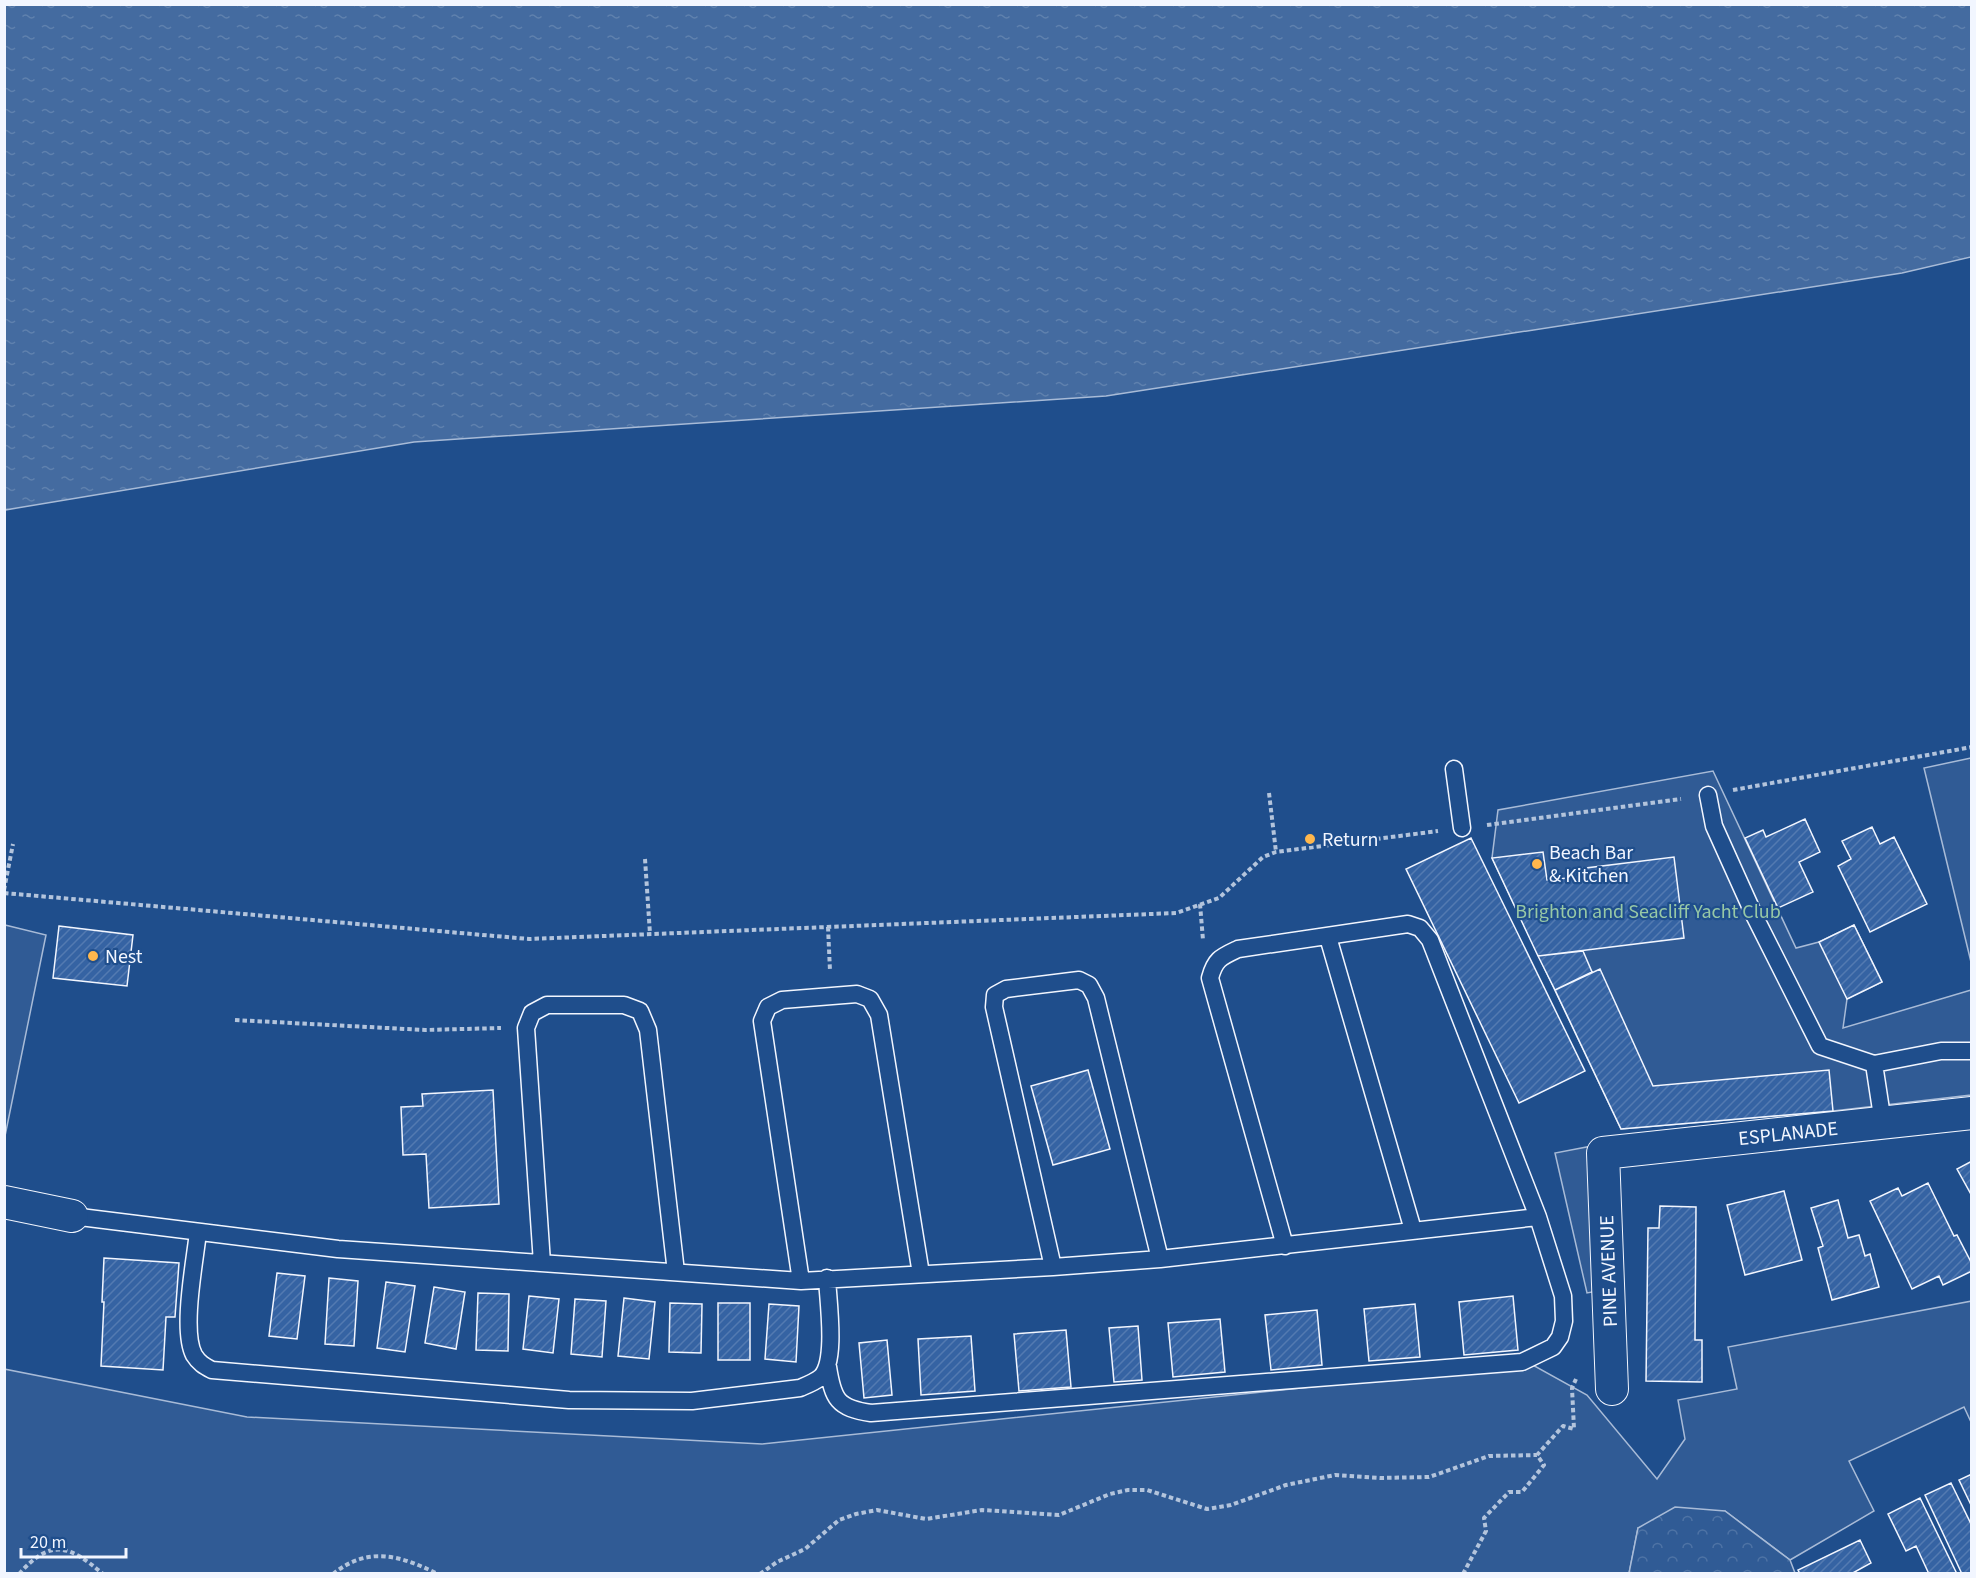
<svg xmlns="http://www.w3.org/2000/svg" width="1976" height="1578" font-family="'Source Sans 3',sans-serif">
	<defs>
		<pattern id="forest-crowns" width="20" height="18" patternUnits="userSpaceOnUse" patternTransform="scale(1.5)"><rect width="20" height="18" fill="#305b95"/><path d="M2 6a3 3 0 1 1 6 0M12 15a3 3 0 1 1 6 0" fill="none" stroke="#4e73a5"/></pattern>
		<pattern id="water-ripples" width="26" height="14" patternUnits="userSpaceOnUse" patternTransform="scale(1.5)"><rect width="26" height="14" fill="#446ba0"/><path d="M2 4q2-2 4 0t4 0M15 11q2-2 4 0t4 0" fill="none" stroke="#5f81ae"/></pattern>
		<pattern id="building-hatch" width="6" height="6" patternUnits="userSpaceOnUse" patternTransform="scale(1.5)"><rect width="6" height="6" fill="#3563a3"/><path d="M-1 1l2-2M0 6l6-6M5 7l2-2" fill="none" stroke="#537ab1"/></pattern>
	</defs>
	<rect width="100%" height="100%" fill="#1f4e8c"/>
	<path fill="#305b95" stroke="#a8bbd7" stroke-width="1.5" d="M1971,758H1972L1971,962L1924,768Z
		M1713,771L1796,948L1819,942L1854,925L1882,982L1847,999L1843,1028L1971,990V1095L1833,1111L1621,1129L1492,858L1498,810Z
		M5,925L46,935L5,1136L4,925Z
		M1592,1146L1603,1290L1587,1293L1555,1153Z
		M1972,1301L1971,1422L1964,1407L1849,1461L1874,1511L1790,1560L1725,1511L1638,1528L1629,1574L5,1573L4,1369L247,1417L762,1444L1531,1364L1587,1395L1657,1479L1685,1439L1678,1400L1737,1389L1728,1347Z"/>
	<path fill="url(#forest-crowns)" stroke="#a8bbd7" stroke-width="1.5" d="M1675,1507L1725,1511L1790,1560L1795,1573H1629L1638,1528Z"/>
	<path fill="url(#water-ripples)" stroke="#a8bbd7" stroke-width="1.5" d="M5,4L1971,5V257L1902,273L1106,396L414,442L5,510Z"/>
	<path fill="url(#building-hatch)" stroke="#f2f6ff" stroke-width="1.5" d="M1805,819L1820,852L1799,862L1813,892L1778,908L1745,838L1763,830L1766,837Z
		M1872,827L1880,844L1894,837L1927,904L1870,932L1838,866L1851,859L1842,841Z
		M1471,838L1585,1071L1519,1103L1406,869Z
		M1543,852L1547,880L1579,877L1578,869L1674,857L1684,938L1538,956L1492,858Z
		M1854,925L1882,982L1847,999L1819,942Z
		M59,926L133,935L127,986L53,978Z
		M1583,951L1592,972L1555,990L1538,956Z
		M1600,969L1653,1086L1829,1070L1833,1111L1621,1129L1555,990Z
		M1088,1070L1110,1149L1053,1165L1031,1086Z
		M493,1090L499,1204L429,1208L426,1154L403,1155L401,1107L423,1106L422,1094Z
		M1972,1161V1196L1957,1169Z
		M1928,1183L1954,1236L1957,1235L1972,1264V1271L1943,1285L1939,1276L1912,1289L1870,1201L1898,1188L1902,1196Z
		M1784,1191L1802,1260L1745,1275L1727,1205Z
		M1838,1200L1848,1238L1859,1235L1865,1256L1870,1254L1879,1287L1832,1300L1818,1248L1823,1246L1811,1208Z
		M1660,1206L1696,1207L1695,1340H1702V1382L1646,1381L1648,1228H1659Z
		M104,1258L179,1263L175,1317H166L163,1370L101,1366L104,1302H102Z
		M277,1273L305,1276L297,1339L269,1336Z
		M329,1278L358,1281L354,1346L325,1344Z
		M386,1282L415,1286L405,1352L377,1348Z
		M434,1287L465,1292L456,1349L425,1343Z
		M478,1293L509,1294L508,1351L476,1350Z
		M529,1296L559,1299L553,1353L523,1349Z
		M1513,1296L1518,1350L1464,1355L1459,1302Z
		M624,1298L655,1302L649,1359L618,1356Z
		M575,1299L606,1301L602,1357L571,1354Z
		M670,1303L702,1304L701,1353L669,1352Z
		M718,1303H750V1360H718Z
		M769,1304L799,1306L796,1362L765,1359Z
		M1415,1304L1420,1357L1369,1361L1364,1309Z
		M1317,1310L1322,1365L1271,1370L1265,1315Z
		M1220,1319L1225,1372L1173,1377L1168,1323Z
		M1138,1326L1142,1380L1114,1382L1109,1328Z
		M1066,1330L1071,1387L1019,1391L1014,1334Z
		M971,1336L975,1391L921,1395L918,1339Z
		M887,1340L892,1395L864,1398L859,1343Z
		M1972,1474V1507L1959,1480Z
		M1951,1483L1972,1526V1574H1962L1925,1495Z
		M1920,1498L1957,1574H1929L1916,1546L1906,1551L1888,1514Z
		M1860,1540L1871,1563L1851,1574H1800L1798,1570Z"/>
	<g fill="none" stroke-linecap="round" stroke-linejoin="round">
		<g stroke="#f2f6ff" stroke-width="19">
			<path id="lane" d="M1454,769L1462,828
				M1708,795L1714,826L1755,917L1820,1046L1874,1064L1941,1051H1972
				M1328,937L1413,1230
				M1874,1064L1883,1123
				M72,1216L338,1249L801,1281L1053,1267L1160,1259L1538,1217
				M198,1232C195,1261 181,1330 194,1355C199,1363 204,1366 212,1370L569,1400L692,1401L800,1388C807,1385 815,1382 821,1377C837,1361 828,1301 827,1278
				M542,1263L526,1028L532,1013L547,1005H624L640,1011L648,1030L676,1272
				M1053,1267L994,1007L995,995L1006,989L1079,980L1089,985L1096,998L1160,1259
				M801,1281L762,1021L768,1007L782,1000L857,994L870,999L879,1015L921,1274
				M828,1367C833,1399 837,1408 871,1413L1522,1362L1553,1347L1560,1337L1564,1321L1563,1296L1538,1217L1430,940L1420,928L1408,924L1238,949C1221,957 1215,959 1210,978L1285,1246"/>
		</g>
		<g stroke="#f2f6ff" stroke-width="34">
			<path id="street" d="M4,1202L72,1216
				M1612,1389L1603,1153L1972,1113"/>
		</g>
		<path stroke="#b3c4dc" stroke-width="4" stroke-dasharray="4.5 3" stroke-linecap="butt" d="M1733,790L1972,747
			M1269,793L1276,852
			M1487,825L1681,799
			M645,859L650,934
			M4,890L13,844
			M4,893L529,939L1176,913L1219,898L1263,857L1276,852L1438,831
			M1200,904L1203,940
			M828,927L830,971
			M235,1020L425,1030L501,1028
			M19,1574C51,1538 69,1545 103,1574
			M333,1574C369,1545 401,1556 438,1574
			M760,1574L777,1562L805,1549L839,1520L856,1514L877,1510L926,1519L982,1510L1059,1515L1110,1494L1128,1490H1147L1207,1509L1231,1505L1286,1485L1335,1475L1381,1478L1429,1477L1489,1456L1537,1455
			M1463,1574L1486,1531L1484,1518L1509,1492H1522L1544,1465L1537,1455L1563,1426L1574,1429L1572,1388L1576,1379"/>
		<use href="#lane" stroke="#1f4e8c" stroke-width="16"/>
		<use href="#street" stroke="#1f4e8c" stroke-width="32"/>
	</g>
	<g fill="#ffb74d" stroke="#1f4e8c" stroke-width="2">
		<circle cx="1310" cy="839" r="6"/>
		<circle cx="1537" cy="864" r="6"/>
		<circle cx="93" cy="956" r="6"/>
	</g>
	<g text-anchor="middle" stroke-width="4.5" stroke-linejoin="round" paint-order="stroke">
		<g font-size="20" fill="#f2f6ff" stroke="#1f4e8c" text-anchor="start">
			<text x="1322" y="846">Return</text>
			<text x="1549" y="859">Beach Bar<tspan x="1549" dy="23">&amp; Kitchen</tspan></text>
			<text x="105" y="963">Nest</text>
		</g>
		<g font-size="20" fill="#97c8a6" stroke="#1f4e8c">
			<text x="1648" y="918">Brighton and Seacliff Yacht Club</text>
		</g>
		<g font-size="20" fill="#f2f6ff" stroke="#1f4e8c">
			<text transform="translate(1788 1133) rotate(-6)" y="7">ESPLANADE</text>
			<text transform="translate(1608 1271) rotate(-92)" y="7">PINE AVENUE</text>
		</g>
	</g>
	<rect width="1976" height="1578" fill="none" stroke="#f2f6ff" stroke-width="12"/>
	<path d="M21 1548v9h105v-9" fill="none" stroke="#f2f6ff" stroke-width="3"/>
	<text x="30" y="1548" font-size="18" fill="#f2f6ff" stroke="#1f4e8c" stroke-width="4.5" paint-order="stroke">20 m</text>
</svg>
